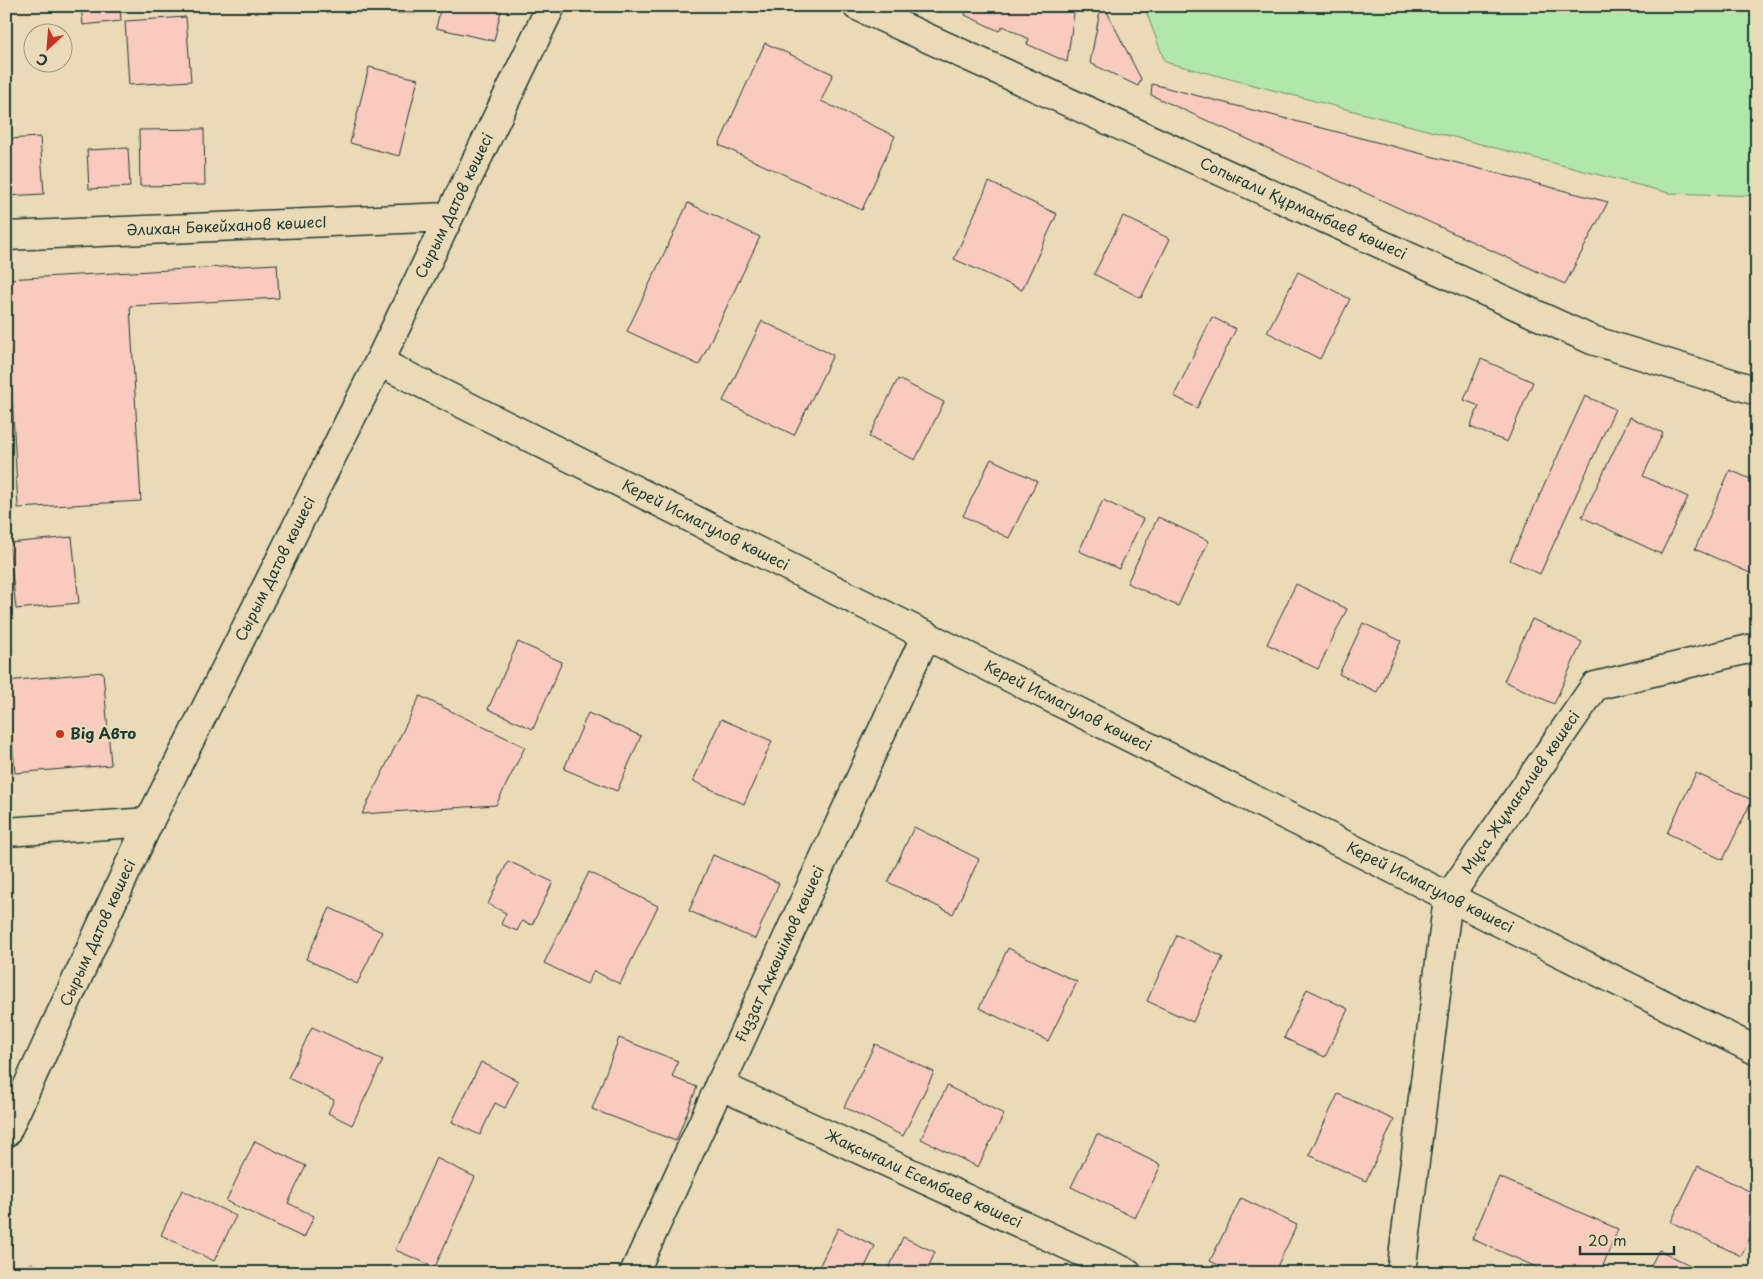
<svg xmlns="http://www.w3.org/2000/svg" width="1763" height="1279" font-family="'Playpen Sans',sans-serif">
	<rect width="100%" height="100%" fill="#ebdab7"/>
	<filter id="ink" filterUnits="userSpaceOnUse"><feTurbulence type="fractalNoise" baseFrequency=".02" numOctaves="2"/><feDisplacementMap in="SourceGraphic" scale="10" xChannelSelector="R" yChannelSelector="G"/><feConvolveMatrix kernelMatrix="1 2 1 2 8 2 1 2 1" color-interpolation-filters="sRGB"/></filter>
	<g filter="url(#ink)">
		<path fill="#b1e7aa" stroke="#68926f" d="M1144,6H1757V196L1669,193L1165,62Z"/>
		<path fill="#f9cabe" stroke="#1f3d34" d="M81,6H120L121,21L83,25Z
			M394,6H416V13H394Z
			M441,6H502L494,41L436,28Z
			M969,6H1075L1067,62L1027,44L1029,39L1003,26L999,31L965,15Z
			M1101,6H1104L1141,79L1138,86L1090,63Z
			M186,17L191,81L129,85L125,21Z
			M765,43L833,74L821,101L895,136L862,210L719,145Z
			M369,67L418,79L399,156L350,143Z
			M1152,84L1608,202L1565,284L1151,95Z
			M204,129L205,185L140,186L139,130Z
			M40,137L44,194L6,196V139Z
			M128,148L130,187L89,189L87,150Z
			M989,182L1057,214L1022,290L954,259Z
			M688,203L760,237L699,365L627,331Z
			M1123,216L1170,239L1141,298L1094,274Z
			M277,264L279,298L130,306L141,501L18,508L6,279Z
			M1298,272L1350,299L1320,359L1267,332Z
			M1212,317L1236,329L1197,408L1174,396Z
			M762,321L833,355L794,435L723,401Z
			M1481,359L1533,382L1507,442L1470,427L1479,406L1464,400Z
			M898,379L944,402L915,460L869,437Z
			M1585,396L1615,409L1540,574L1510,560Z
			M1630,417L1663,433L1643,476L1688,497L1661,554L1582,517Z
			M991,459L1037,481L1009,538L963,516Z
			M1730,470L1757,482V576L1695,549Z
			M1103,500L1143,519L1119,569L1079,551Z
			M1158,517L1209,541L1178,606L1127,583Z
			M72,537L79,603L16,609L9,543Z
			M1296,584L1347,609L1318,669L1267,644Z
			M1532,619L1582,642L1554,704L1504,681Z
			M1363,623L1401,641L1377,692L1339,674Z
			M518,642L562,662L533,729L488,709Z
			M103,672L111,765L15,773L9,703H6V681Z
			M420,696L525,747L496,805L362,814Z
			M588,713L641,736L617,791L564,769Z
			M721,719L772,741L744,804L693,781Z
			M1696,773L1752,800L1723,860L1667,833Z
			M914,827L979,859L953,914L888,882Z
			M713,855L779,883L755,939L689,911Z
			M508,861L553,882L532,925L522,921L517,931L501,924L506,913L488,904Z
			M589,872L658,906L620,984L594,971L587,984L544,963Z
			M330,908L382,932L357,984L306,959Z
			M1177,935L1223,957L1193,1022L1147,1001Z
			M1008,948L1077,982L1048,1041L979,1008Z
			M1307,989L1348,1009L1325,1057L1284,1038Z
			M312,1027L383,1060L352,1125L328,1113L334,1100L288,1078Z
			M619,1038L678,1061L672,1077L697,1087L676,1141L592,1109Z
			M875,1044L934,1072L903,1136L844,1107Z
			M481,1062L518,1081L505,1108L495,1103L480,1135L452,1122Z
			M947,1086L1004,1114L978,1167L921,1139Z
			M1338,1094L1394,1120L1366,1181L1309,1155Z
			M1097,1134L1161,1165L1135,1218L1071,1187Z
			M255,1141L306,1166L288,1203L314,1216L304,1238L226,1201Z
			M436,1158L475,1177L435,1267L395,1250Z
			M1698,1166L1757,1195V1223L1741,1256L1671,1222Z
			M1499,1177L1618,1229L1600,1273H1550L1472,1239Z
			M182,1190L236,1216L214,1261L161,1235Z
			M1241,1198L1297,1225L1274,1273H1235L1210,1261Z
			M838,1228L875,1246L862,1273H816Z
			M903,1237L935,1252L926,1273H887Z
			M1659,1250L1706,1273H1647Z
			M31,1263L51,1273H26Z"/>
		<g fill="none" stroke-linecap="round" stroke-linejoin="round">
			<g stroke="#1f3d34" stroke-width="31">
				<g id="minor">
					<path id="s1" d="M857,6L1592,340L1757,391"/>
					<path id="s2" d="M6,236L448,217"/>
					<path d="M6,832L149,822"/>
					<path id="s3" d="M719,1085L1128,1273"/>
					<path id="s4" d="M634,1273L926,635"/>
					<path id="s5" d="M1401,1273L1448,898L1595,686L1757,647"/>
				</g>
			</g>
			<g stroke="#1f3d34" stroke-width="31">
				<g id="tertiary">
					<path id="s6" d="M379,362L1757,1051"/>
				</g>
			</g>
			<g stroke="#1f3d34" stroke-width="31">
				<g id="secondary">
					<path id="s7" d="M6,1133L149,822L379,362L551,6"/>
				</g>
			</g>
			<use href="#minor" stroke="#ebdab7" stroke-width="28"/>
			<use href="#tertiary" stroke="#ebdab7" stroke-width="28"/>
			<use href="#secondary" stroke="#ebdab7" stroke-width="28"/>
		</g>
	</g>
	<circle fill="#c8321e" stroke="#ebdab7" stroke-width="2" cx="60" cy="734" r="5"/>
	<g text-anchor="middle" stroke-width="5" stroke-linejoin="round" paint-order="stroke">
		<g font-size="15" fill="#1f3d34" stroke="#ebdab7">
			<text dy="5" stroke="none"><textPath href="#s7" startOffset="1030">Сырым Датов көшесі</textPath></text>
			<text dy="5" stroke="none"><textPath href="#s1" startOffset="490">Сопығали Құрманбаев көшесі</textPath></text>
			<text dy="5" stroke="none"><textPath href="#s2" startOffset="221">Әлихан Бөкейханов көшесI</textPath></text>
			<text dy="5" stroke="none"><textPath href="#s6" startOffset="365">Керей Исмагулов көшесі</textPath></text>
			<text dy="5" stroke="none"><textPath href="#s7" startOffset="625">Сырым Датов көшесі</textPath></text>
			<text dy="5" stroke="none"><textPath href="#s6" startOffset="770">Керей Исмагулов көшесі</textPath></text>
			<text dy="5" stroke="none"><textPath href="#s5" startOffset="506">Мұса Жұмағалиев көшесі</textPath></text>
			<text dy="5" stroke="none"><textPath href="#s6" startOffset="1175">Керей Исмагулов көшесі</textPath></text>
			<text dy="5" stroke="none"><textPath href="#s7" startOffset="220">Сырым Датов көшесі</textPath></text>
			<text dy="5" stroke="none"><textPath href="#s4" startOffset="351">Ғиззат Ақкөшімов көшесi</textPath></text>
			<text dy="5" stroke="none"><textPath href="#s3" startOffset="225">Жақсығали Есембаев көшесi</textPath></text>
		</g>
		<g font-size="15" font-weight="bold" fill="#1f3d34" stroke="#ebdab7" text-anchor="start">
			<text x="70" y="739">Big Авто</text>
		</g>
	</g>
	<rect width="1763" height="1279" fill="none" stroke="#ebdab7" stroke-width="25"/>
	<rect x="12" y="12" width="1738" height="1254" fill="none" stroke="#1f3d34" stroke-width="2" filter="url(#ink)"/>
	<g transform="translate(48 48) rotate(206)"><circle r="24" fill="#ebdab7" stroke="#999b83"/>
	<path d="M0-4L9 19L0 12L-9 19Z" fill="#c8321e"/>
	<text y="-8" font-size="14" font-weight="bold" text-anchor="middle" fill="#1f3d34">С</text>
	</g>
	<path d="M1580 1246v8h94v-8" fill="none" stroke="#1f3d34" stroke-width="2.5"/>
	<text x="1588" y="1246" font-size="15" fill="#1f3d34" stroke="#ebdab7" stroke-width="4" paint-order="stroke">20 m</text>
</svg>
